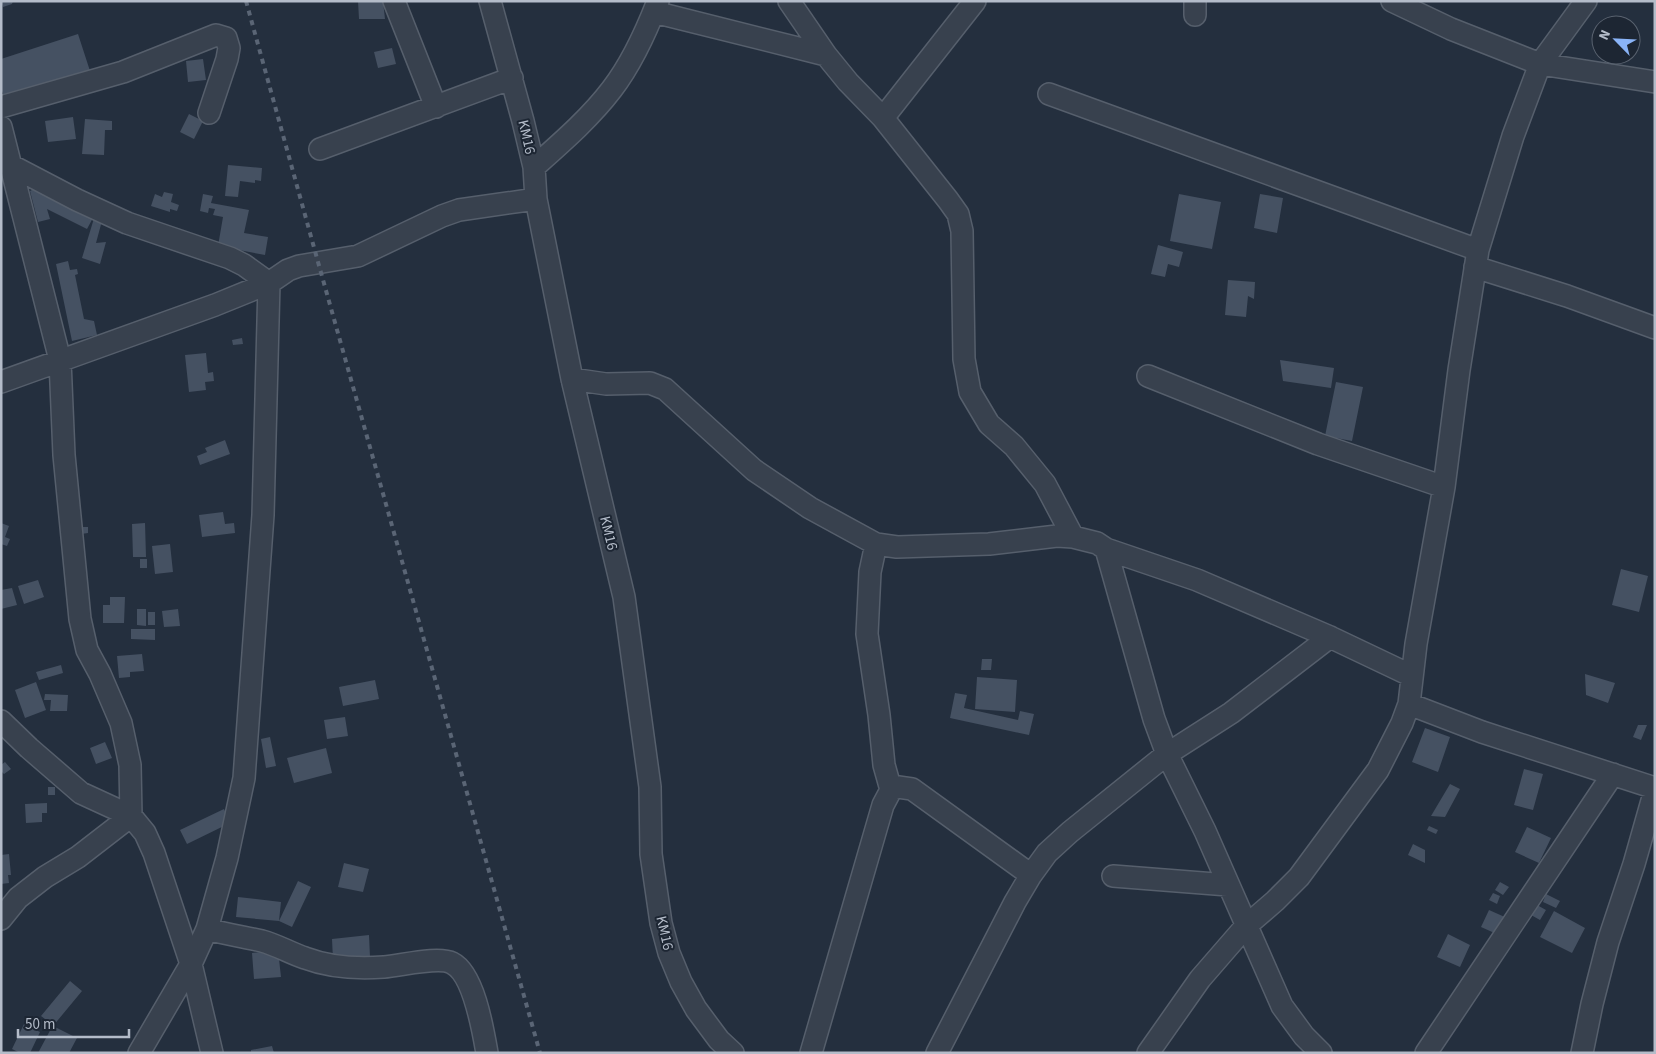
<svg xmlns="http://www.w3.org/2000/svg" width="1656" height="1054" font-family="'Source Sans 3',sans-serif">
	<rect width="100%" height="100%" fill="#242f3e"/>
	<path fill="#455162" d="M1,1H13L12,4L3,7Z
		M358,1H383L385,19H359Z
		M78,34L91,74L6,102L1,88V59Z
		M392,48L396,64L378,68L374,52Z
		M203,59L206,80L188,82L186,61Z
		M189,114L203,121L194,139L180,132Z
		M73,117L76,139L48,142L45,121Z
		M85,119L112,121V130H105L104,155L82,154Z
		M228,165L262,168L261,181L255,180V183L240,181L238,197L225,196Z
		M37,187L94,216L87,229L47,209L50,219L38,222L30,191Z
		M164,192L173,194L171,202L179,205L177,211L170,209V212L151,206L155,194L162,197Z
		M203,194L213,196L211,203L249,210L244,233L268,237L265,255L218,246L223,217L213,215L215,209L209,208L208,213L200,211Z
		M1179,194L1221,202L1212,249L1170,241Z
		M1260,194L1283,198L1277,233L1254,228Z
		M95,215L103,217L96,243L106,242L100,264L82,258Z
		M1158,245L1183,252L1179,267L1168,264L1165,277L1151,274Z
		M68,261L70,270L77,269L78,274L75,275L84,319L94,321L97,335L72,341L56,264Z
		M1228,280L1255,282L1254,299L1248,296L1246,317L1225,315Z
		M242,338L243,344L233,345L232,340Z
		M206,353L208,373L213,372L214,381L205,382L206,390L189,392L185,355Z
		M1280,360L1334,368L1331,388L1283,381Z
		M1336,382L1363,387L1352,441L1325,436Z
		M225,440L230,454L200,465L197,456L207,452L205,448Z
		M223,512L225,524L234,523L235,533L202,537L199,515Z
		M1,523L9,526L5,537L10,539L7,546L1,544Z
		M145,523L146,557H133L132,524Z
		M80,527H88V533L81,534Z
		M170,544L173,572L155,574L152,546Z
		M140,559H147V568H140Z
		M1621,569L1648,576L1639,612L1612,605Z
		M38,580L44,597L24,604L18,586Z
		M12,588L17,605L1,609V590Z
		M110,597H125L124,623H103V605H110Z
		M137,609H146V626L137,625Z
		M178,609L180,626L164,627L162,611Z
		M148,612H155V625H148Z
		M131,629H155V640L131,639Z
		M142,654L144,671L130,672V677L119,678L117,656Z
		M982,659H992L991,670H981Z
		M61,665L63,673L39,680L36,672Z
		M1585,674L1615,683L1608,703L1586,695Z
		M977,677L1017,680L1015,712L975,709Z
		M375,680L379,699L343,706L339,687Z
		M36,682L46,710L25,718L15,690Z
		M955,693L967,695L964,708L1018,720L1020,711L1034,714L1029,735L950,718Z
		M45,694L68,695L67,711H50L51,700H44Z
		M345,717L348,736L327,739L324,720Z
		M1638,725H1647L1641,740L1633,737Z
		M1425,728L1450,737L1438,772L1412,762Z
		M270,737L276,766L266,768L261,739Z
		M105,742L112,758L96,764L90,748Z
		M326,748L332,773L294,783L287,758Z
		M5,762L11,769L4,774L1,771V765Z
		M1524,769L1543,774L1533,810L1514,805Z
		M1450,784L1460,789L1445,817L1431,816Z
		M48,787H55V795H48Z
		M47,803V813H42V822L26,823L25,804Z
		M224,809L230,823L187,844L180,830Z
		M1429,826L1438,830L1436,834L1427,830Z
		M1527,827L1551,838L1539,863L1515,852Z
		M1413,844L1425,850V863L1408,855Z
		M9,854L11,875H8L9,883L1,884V855Z
		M344,863L369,869L363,892L338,887Z
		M298,881L311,887L292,927L279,921Z
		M1500,882L1509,887L1503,895L1495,890Z
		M1493,893L1500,896L1497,904L1489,900Z
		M1546,894L1560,901L1556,908L1543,902Z
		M238,897L281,902L279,921L236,917Z
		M1537,905L1546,910L1540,920L1531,915Z
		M1489,910L1507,918L1499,935L1481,927Z
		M1554,911L1585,928L1572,953L1540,937Z
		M1448,934L1470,945L1460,967L1437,957Z
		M369,935L370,957L333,960L332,939Z
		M278,950L281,977L254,979L252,953Z
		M70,981L82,991L53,1026L77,1038L69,1053H38L53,1025L41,1016Z
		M24,1024L40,1032L30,1053H20L12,1049Z
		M272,1046L274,1053H251V1050Z"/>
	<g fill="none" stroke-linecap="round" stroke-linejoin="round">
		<g stroke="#565f6c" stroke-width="24">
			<path id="minor" d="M394,1L436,107
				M490,1L523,121L534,167L536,199L572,379L624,597L650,787L651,854L661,923L669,953L681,982L696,1009L719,1040L733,1053
				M789,1L826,55L848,82L883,118L948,200L958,214L962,231L964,359L970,392L989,424L1014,446L1045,484L1073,537
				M1195,1V15
				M1392,1L1451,29L1540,64L1655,82
				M654,12L826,55
				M1049,94L1478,250
				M1,107L123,72L216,35L226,38L229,48L227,59L209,113
				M883,118L975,1
				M1,127L60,360L64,455L80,619L87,650L100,674L121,723L130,765L131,816L78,857L45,877L18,898L1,919
				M320,149L512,78
				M12,166L77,200L127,223L230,258L244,265L269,283L263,515L244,778L227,858L207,929L191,964L139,1053
				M534,167C561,143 590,118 612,89C632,63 646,32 658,1
				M1475,267L1567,296L1655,328
				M1148,376L1318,444L1444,487
				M572,379L606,384L650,383L665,389L754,470L810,508L876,544L897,547L989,544L1057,536L1073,537L1097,543L1106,549L1154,719L1167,754L1205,831L1282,1006L1304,1036L1321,1053
				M1,382L215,305L269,283L288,270L299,266L358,256L442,216L459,210L536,199
				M876,544L870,572L867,634L879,715L884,765L891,790
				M1106,549L1197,580L1330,637L1412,676
				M1409,704L1482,732L1655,788
				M1,721L29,748L81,793L131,816L145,833L154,853L191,964L212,1053
				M1113,876L1228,885
				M207,929C225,934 244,937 262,941C277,945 290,953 305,958C329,967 358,969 384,967C400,966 438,956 452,963C474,974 483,1030 487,1053
				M811,1053L883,805L891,790L898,787L912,789L1031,875
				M937,1053L1015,902L1031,875L1047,853L1070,832L1167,754L1231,713L1330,637
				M1148,1053L1200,979L1246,926L1275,901L1299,877L1378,770L1402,723L1409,704L1416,644L1444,487L1459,370L1478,250L1513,136L1540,64L1586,1
				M1426,1053L1613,774
				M1582,1053L1592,1004L1608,942L1634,864L1655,790"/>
		</g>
		<use href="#minor" stroke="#38414e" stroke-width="21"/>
		<path stroke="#5a6575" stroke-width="4" stroke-dasharray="5 5" stroke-linecap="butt" d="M246,1L318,262L540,1053"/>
	</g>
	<g text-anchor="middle" stroke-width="4" stroke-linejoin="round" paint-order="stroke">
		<g font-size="15" fill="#b4bcc9" stroke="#1d2633">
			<text transform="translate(527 137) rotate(77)" y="5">KM16</text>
			<text transform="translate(609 533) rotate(76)" y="5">KM16</text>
			<text transform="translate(665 933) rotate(77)" y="5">KM16</text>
		</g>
	</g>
	<rect width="1656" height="1054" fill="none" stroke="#b4bcc9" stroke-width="5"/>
	<g transform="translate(1616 40) rotate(294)"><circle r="24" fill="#1d2633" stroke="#59626f"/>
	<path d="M0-4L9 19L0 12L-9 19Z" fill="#8ab4f8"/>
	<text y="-8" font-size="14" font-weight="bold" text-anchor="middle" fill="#b4bcc9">N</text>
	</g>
	<path d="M18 1029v8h111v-8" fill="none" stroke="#b4bcc9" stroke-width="2.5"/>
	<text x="25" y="1029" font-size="15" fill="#b4bcc9" stroke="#1d2633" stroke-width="4" paint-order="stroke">50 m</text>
</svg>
